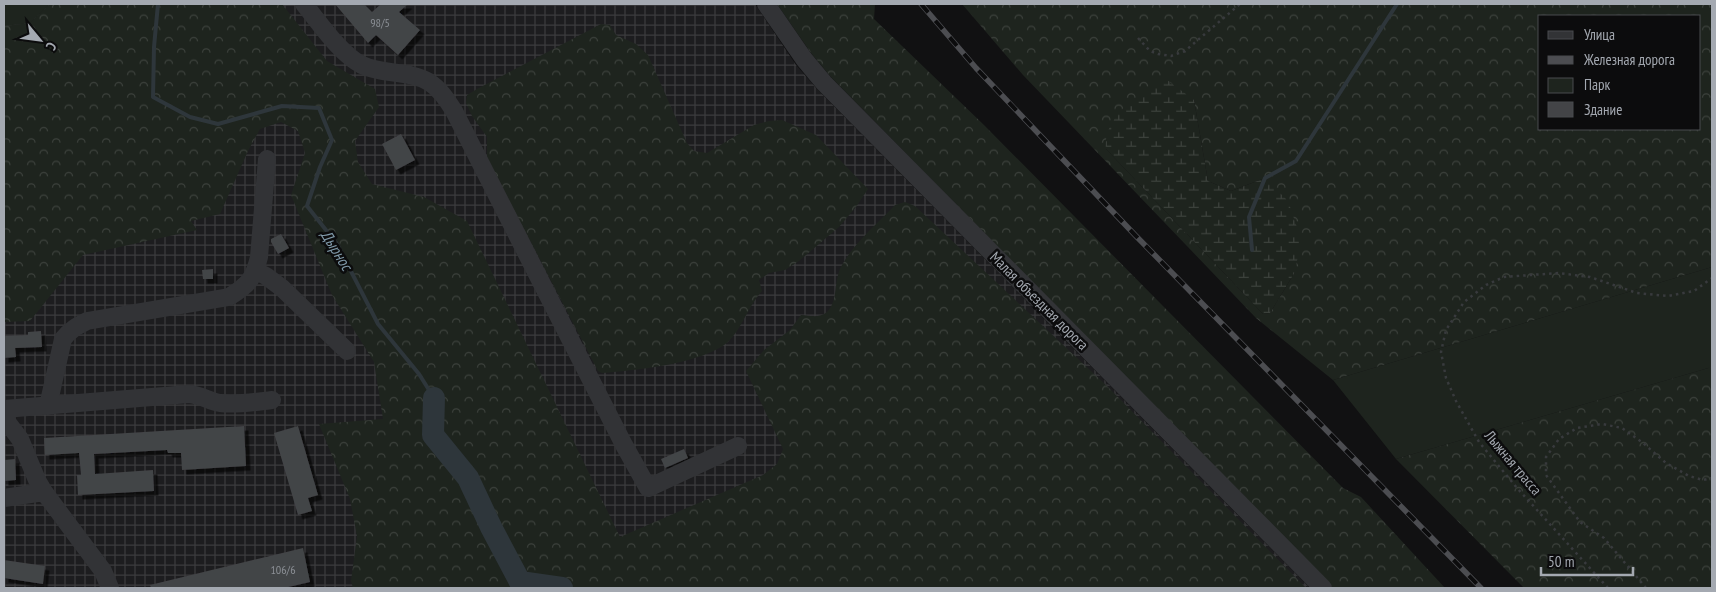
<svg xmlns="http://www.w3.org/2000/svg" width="1716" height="592" font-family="'PT Sans Narrow',sans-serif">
	<defs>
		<pattern id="industrial-grid" width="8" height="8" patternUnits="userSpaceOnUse" patternTransform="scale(1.25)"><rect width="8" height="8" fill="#1d1d1f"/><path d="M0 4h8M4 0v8" fill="none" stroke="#3b3b3d"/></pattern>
		<pattern id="forest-crowns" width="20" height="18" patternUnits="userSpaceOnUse" patternTransform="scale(1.25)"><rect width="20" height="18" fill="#1e241e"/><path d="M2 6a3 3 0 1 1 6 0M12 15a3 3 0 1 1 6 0" fill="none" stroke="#3c413c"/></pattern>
		<pattern id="wetland-marsh" width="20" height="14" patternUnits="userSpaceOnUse" patternTransform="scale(1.25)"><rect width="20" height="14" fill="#1e241e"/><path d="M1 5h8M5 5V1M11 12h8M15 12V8" fill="none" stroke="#3c413c"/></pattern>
		<filter id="shadow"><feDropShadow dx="4.5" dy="4.5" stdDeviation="0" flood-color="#0009"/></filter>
	</defs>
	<rect width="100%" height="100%" fill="#111112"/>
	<path fill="url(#industrial-grid)" d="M4,4H755L796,65L817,89L1310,588H4Z"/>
	<path fill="#1e241e" d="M4,4H50L30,23L4,26Z
		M1712,267V367L1396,459L1333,380Z"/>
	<path fill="url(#forest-crowns)" fill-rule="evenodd" d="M50,4H282L327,61L375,89L379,107L355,141L358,162L372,184L424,197L467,221L620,537L763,475L777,464L783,449L746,371L764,350L790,330L801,315C811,316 820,318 827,312C839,300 833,280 842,265C855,242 877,224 895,205L905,202L915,206L1107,386L1306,588H353L351,581L357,536L350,499L319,424L383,419L374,362L332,295L291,195L305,153L298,131L281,122L260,129L248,151L220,214L191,221L197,230L83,255L30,321L4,322V26L30,23Z
		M777,4H875L874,19L984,125L1343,488L1361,497L1445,588H1333L831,77L811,53Z
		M962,4H1712V267L1333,380L1256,318L1023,75ZM1540,16H1700V129H1540ZM1194,100L1208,181L1231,191L1265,178L1295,272L1270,313L1263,314L1106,149Z
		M601,24L610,25L616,35L636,44L648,55L687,143L694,151L707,153L754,125L769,121L782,120L816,135L868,189L856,207L839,227L799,261L785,270L769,273L759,280L762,291C749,305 741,330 728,342C702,364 636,370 602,373L598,371L487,158V137L472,116L466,103L467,95L477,89Z
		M1712,367V588H1524L1396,459Z"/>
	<path fill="url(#wetland-marsh)" d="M1167,80L1194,100L1208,181L1231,191L1265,178L1288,201L1301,239L1295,272L1270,313L1263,314L1106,149C1102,117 1141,91 1167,80Z"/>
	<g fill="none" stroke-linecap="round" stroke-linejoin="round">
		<path stroke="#2e363b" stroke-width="4" d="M158,4L154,47L153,97L190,117L218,124L282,106L319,108L332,140L320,167L307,206L337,244L378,324L419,374L434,398
			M1252,250L1249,217L1265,178L1296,161L1397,4"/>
		<path stroke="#2e363b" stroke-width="22" d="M434,398L433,435L468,478L491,527L520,582L562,588"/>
	</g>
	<path fill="#434447" filter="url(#shadow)" d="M335,4H364L372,12L381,4H408L399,12L420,30L398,55L376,35L368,43Z
		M401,134L415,160L396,170L382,144Z
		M281,234L289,248L278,254L271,242V239Z
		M213,269V279H203L202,270Z
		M41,331L42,347L15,348L16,357L4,358V336L28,335V332Z
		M244,426L246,466L182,470L181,453H168L167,450L94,454L95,474L153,470L154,491L78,495L77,475H81L79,453L45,455L44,438Z
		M298,426L318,495L308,498L312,511L298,515L274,433Z
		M684,449L688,458L665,468L661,459Z
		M15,459L16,480L4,481V460Z
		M303,548L310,582L284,588H151L150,585Z
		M4,560L45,566L43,584L4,578Z"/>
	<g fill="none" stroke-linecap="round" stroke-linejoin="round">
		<path stroke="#383a3d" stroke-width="2.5" stroke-dasharray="2.5 4" stroke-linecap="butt" d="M1138,38L1150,51L1158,54L1171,56L1185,51L1240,4
			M1608,588L1517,488L1479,442L1456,401L1446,378L1441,352L1446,330L1464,302L1486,285L1504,277L1558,273L1590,277L1637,293L1668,296L1694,291L1712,278
			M1646,588L1604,538L1580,522L1546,475V457L1559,439L1577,428L1602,424L1622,428L1643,443L1666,463L1689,476L1703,480L1712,478"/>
		<path stroke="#323336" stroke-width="18" d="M304,4C319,22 341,55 362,65C383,75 409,70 429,82C440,89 447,100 454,111L624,445L648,488L738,446
			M766,4L804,59L824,83L1323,588
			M256,271L266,276L282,288L347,351
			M48,406L63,339C70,330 77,326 87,321L229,297C248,285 254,279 259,257L267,159
			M4,409L189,394C201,395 209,401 220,403C237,405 255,402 272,400
			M4,418L20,439L37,480L44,492L103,571L110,588
			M4,498L44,492"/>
		<g stroke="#4c4d51" stroke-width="5.5">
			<path id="rail" d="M921,4L976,68L1135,235L1481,588"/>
		</g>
		<use href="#rail" stroke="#0c0c0d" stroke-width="4" stroke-dasharray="11" stroke-linecap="butt"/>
	</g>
	<g text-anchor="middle" stroke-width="5" stroke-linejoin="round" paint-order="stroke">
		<g font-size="12" fill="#8c9096">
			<text x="380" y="27">98/5</text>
			<text x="283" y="574">106/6</text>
		</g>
		<g font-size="15" fill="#a4a9b1" stroke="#0c0c0d">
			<text transform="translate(1039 301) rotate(45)" y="5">Малая объездная дорога</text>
			<text transform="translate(1513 463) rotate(50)" y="5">Лыжная трасса</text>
		</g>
		<g font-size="16" font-style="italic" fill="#7f98a8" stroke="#0c0c0d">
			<text transform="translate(337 250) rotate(58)" y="6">Дырнос</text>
		</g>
	</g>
	<rect width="1716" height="592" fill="none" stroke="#a4a9b1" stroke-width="10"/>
	<rect x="1538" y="15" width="162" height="115" fill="#0c0c0d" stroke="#494b4f"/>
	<rect x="1548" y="31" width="25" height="8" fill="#323336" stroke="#494b4f"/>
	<text x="1584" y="40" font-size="15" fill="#a4a9b1">Улица</text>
	<rect x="1548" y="56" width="25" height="8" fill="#4c4d51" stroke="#494b4f"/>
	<text x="1584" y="65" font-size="15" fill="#a4a9b1">Железная дорога</text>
	<rect x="1548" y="78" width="25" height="15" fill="#1e241e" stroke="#494b4f"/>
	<text x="1584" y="90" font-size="15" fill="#a4a9b1">Парк</text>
	<rect x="1548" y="102" width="25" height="15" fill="#434447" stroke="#494b4f"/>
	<text x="1584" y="115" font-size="15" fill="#a4a9b1">Здание</text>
	<g transform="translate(40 40) rotate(119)" stroke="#0c0c0d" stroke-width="4" paint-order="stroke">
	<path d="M0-4L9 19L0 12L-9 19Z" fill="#a4a9b1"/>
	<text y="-8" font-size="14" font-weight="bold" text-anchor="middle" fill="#a4a9b1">С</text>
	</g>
	<path d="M1541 567v8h92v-8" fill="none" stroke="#a4a9b1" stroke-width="2.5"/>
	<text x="1548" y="567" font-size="15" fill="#a4a9b1" stroke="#0c0c0d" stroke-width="4" paint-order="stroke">50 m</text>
</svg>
